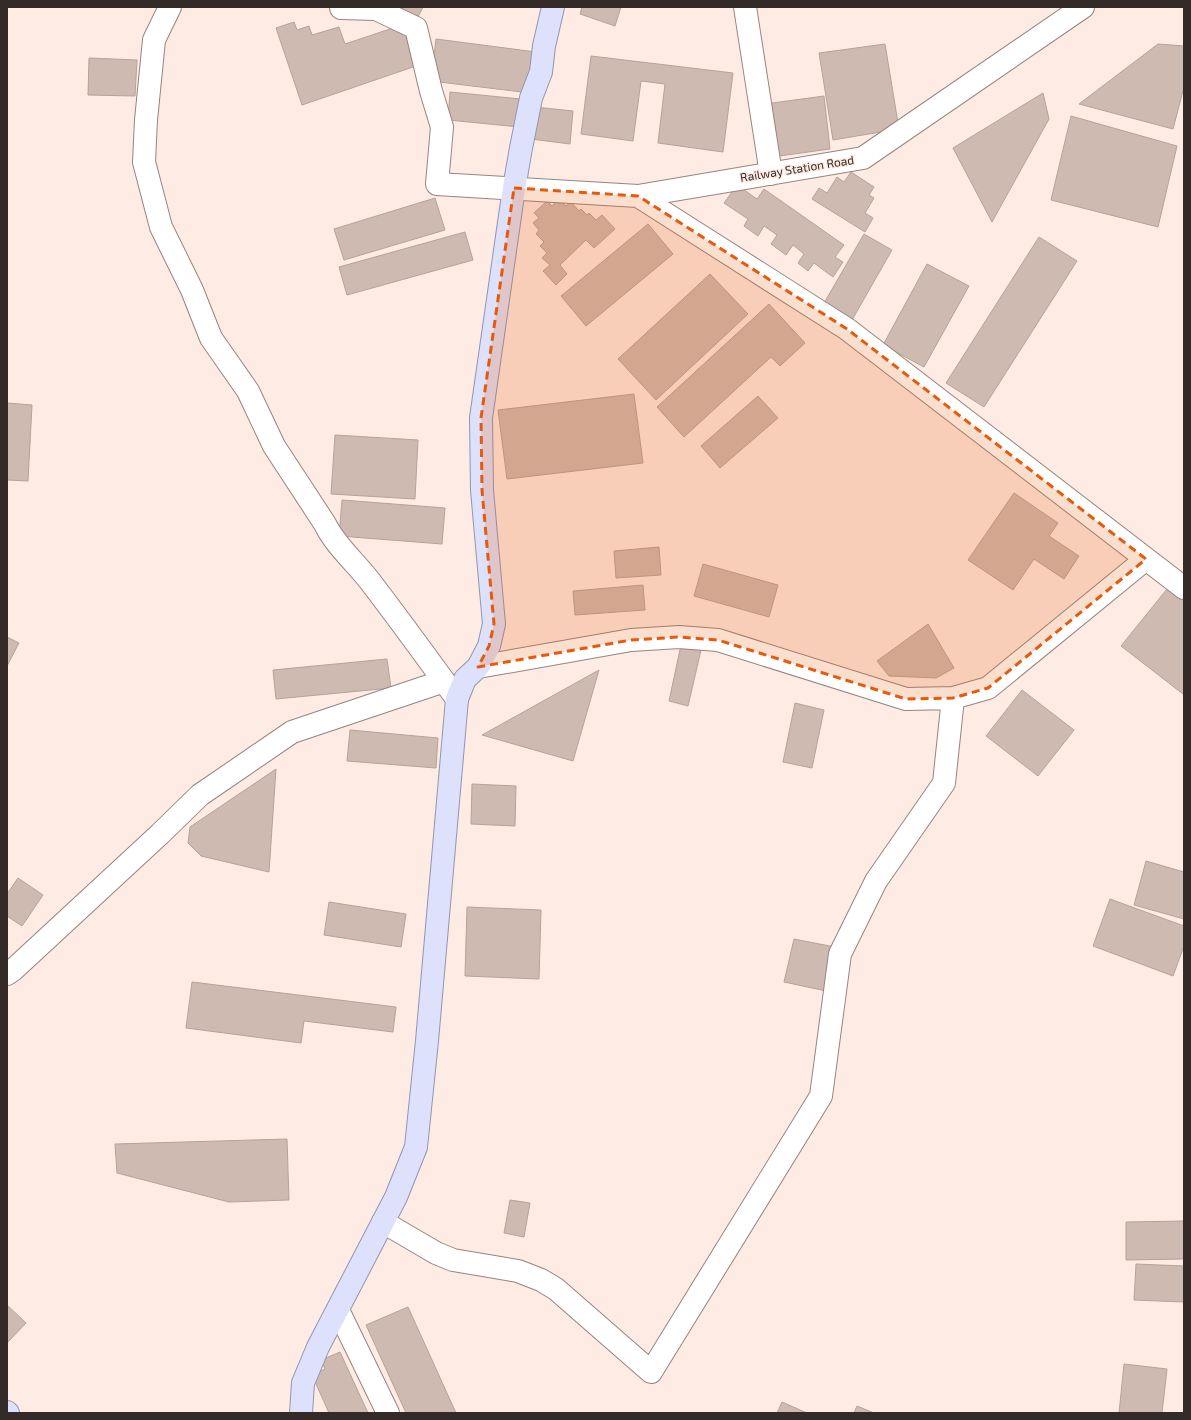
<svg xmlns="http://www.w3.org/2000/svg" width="1191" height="1420" font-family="'Exo 2',sans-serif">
	<rect width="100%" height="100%" fill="#fdebe4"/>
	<path fill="#cfbab1" stroke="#b6a299" d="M396,7H423L418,17Z
		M582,7H621L615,26L580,14Z
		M294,22L297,30L309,26L312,35L339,27L345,44L402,25L416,66L302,105L276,28Z
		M436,39L536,52L530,93L431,81Z
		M885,44L899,129L833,140L819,53Z
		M1158,44L1184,46V87L1173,129L1079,104Z
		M591,56L733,73L723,152L658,143L665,84L641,81L633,141L581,134Z
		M89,58L137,60L135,96L88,95Z
		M450,92L521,99L519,127L448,120Z
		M1043,93L1049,119L992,222L953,148Z
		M824,96L830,149L772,157L765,104Z
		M535,107L573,111L570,144L531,139Z
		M1071,116L1177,146L1158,227L1051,200Z
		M851,172L874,187L869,195L874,198L865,213L873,218L865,232L812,199L819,188L827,193L837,177L844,182Z
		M737,185L757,199L764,189L844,245L835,257L843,262L833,277L814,263L808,271L798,263L804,254L793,245L786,255L771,244L777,235L764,226L758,236L744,226L748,219L724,203Z
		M435,198L445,230L344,260L334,229Z
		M559,199L566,206L571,202L579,211L581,209L587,215L589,213L596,220L602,215L615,229L594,248L586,240L560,265L567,274L556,285L543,271L550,265L542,258L547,253L540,246L544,242L536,234L539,230L533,223L539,218L534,213L547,201L552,206Z
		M648,224L673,254L586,326L561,296Z
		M465,232L473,260L347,295L339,267Z
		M864,234L892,250L852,320L824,303Z
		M1039,237L1077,261L984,407L946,383Z
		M927,264L969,286L924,367L883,345Z
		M710,274L748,314L656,400L618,359Z
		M769,304L805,343L780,366L771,357L684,437L657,407Z
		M634,394L643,463L507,479L498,410Z
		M758,396L778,418L720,468L701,446Z
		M7,403L32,405L28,481L7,480Z
		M335,435L418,440L415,499L331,494Z
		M1014,493L1058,523L1049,536L1079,556L1064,579L1034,559L1013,590L968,560Z
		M342,500L445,508L442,544L339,536Z
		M659,547L661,575L616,578L614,551Z
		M703,564L778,585L769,617L694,596Z
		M1171,584L1184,594V693L1183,694L1121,646Z
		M643,585L645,610L575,615L573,591Z
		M928,624L954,668L936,678L889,676L877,661Z
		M7,637L19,643L7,666Z
		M681,645L701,650L688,706L669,701Z
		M387,659L391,688L276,699L273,670Z
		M599,670L573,761L482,735Z
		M1022,690L1074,730L1038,776L986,736Z
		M795,703L824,710L812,768L783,762Z
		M350,730L438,738L436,768L347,761Z
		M276,769L269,872L201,856L188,843L190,827Z
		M472,784L516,786L515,826L471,824Z
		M1146,861L1184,872V919L1134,905Z
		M18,878L43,895L22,926L7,916V894Z
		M1110,899L1184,926V946L1173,976L1093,946Z
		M329,902L406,914L401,947L324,935Z
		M467,907L541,910L539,979L465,976Z
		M794,939L840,948L831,992L784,982Z
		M192,982L396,1007L393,1032L304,1021L301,1043L186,1028Z
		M287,1139L289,1200L229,1202L117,1173L115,1144Z
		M510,1200L530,1203L524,1237L504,1233Z
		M1184,1221V1259L1126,1260V1222Z
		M1136,1264L1184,1266V1302L1134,1300Z
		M7,1305L26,1323L7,1343Z
		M408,1307L456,1413H406L366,1325Z
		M340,1352L368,1413H329L312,1375L325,1369L321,1360Z
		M1124,1364L1167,1369L1162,1413H1119Z
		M782,1402L807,1413H777Z
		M857,1406L874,1413H854Z"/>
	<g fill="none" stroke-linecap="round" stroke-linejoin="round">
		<g stroke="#98847c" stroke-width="24">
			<path id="minor" d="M170,7L154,40L146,120L144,162L161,227L192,290L211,338L248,391L274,446L325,524C335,545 355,562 369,580C399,619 428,659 457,699
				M745,7L771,174
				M341,8L376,9L416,28L431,91L442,127L437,184L638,196L863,158L1083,7
				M638,196L847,329L1184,588
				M478,667L631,640L679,637L718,640L906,699L953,698L988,688L1146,559
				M7,974L13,970L160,834L200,795L292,732L444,681
				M383,1222L436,1253L453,1260L518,1271L541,1280L556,1289L651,1372L821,1096L840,954L876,881L944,783L953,698
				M338,1310L388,1413"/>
		</g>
		<g stroke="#9394b0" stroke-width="24">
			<path id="major" d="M7,1412L8,1413
				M301,1413L303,1383L318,1347L396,1197L416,1147L427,1041L457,699L465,679L478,667L489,646L494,624L482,490L481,418L514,188L521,148L531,98L541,72L544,46L553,7"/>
		</g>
		<use href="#minor" stroke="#fff" stroke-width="22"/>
		<use href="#major" stroke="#dde1fb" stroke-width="22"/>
	</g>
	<path fill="#e8590c" fill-opacity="0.2" stroke="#e8590c" stroke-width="3" stroke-dasharray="8 5" stroke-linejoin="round" d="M514,188L638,196L847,329L1146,559L988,688L953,698L906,699L718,640L679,637L631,640L478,667L489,646L494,624L482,490L481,418Z"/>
	<g text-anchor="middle" stroke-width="3" stroke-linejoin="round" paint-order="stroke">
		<g font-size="12" fill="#342b28" stroke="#fdebe4">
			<text transform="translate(797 169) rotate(-9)" y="4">Railway Station Road</text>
		</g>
	</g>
	<rect width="1191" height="1420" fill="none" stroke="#342b28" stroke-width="16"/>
</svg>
